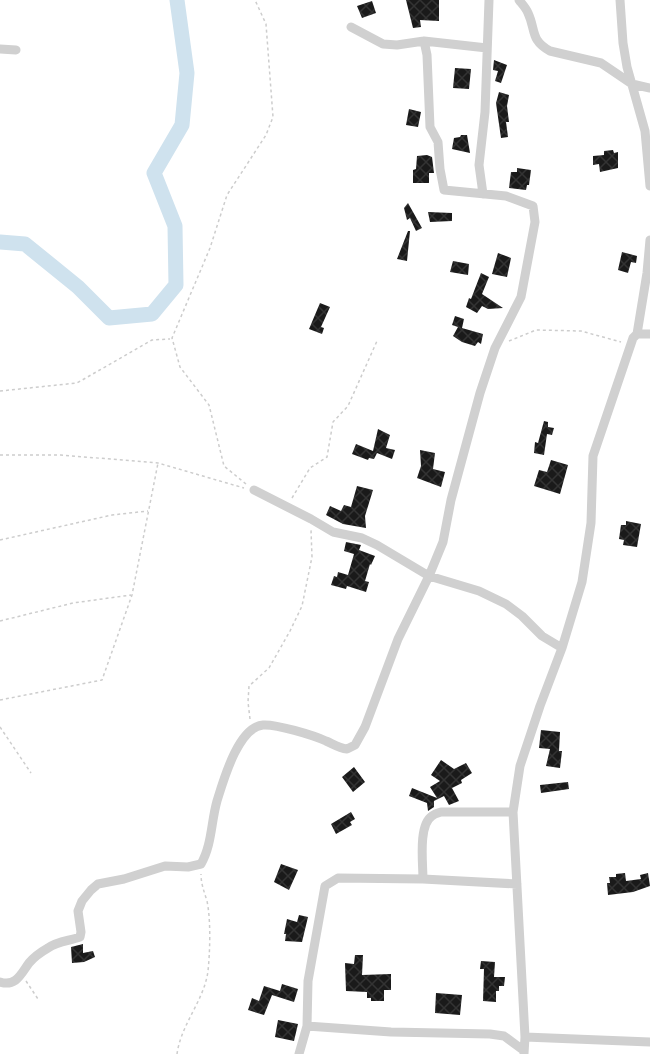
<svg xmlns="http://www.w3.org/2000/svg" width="650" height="1054" font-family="Ubuntu,sans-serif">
	<defs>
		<pattern id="building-cross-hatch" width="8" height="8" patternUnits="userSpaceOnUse" patternTransform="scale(1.5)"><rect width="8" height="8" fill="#1a1a1a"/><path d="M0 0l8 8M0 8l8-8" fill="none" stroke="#333"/></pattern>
	</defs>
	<rect width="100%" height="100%" fill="#fff"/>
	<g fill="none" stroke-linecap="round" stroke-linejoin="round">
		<path stroke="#cfe2ee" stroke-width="15" d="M0,242L25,244L78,287L109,318L152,314L176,285L175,226L154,173L182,125L187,73L177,0"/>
	</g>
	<path fill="url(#building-cross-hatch)" d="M406,0H439V21L420,20L421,27L413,28Z
		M372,1L376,13L362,18L357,6Z
		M494,60L507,65L501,83L495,81L498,71L493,70Z
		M455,68L471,69L469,89L453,88Z
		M499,92L509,95L507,106L509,122H506L508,137L501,138L496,103Z
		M409,109L421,112L418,127L406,125Z
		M461,135H467L470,153L452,149L454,138L460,137Z
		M613,150L614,153L618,152V168L600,172L599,164L593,165V156L604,155V151Z
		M427,155L432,157L434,173H429V183H413V170L416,169L417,156Z
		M517,168L531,170L529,185H527L526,190L509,188L511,172H517Z
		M408,203L422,228L416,231L410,218L407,220L404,208Z
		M428,212L452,213V221L430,222Z
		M408,231H410L407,261L397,259Z
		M622,252L637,256L636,263L631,262L628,273L618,270Z
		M498,253L511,258L507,277L492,274Z
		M453,261L469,264L468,275L450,272Z
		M481,273L489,277L482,294L503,308L488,309L482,306L477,313L466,307L469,298L471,299Z
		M320,303L330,307L321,327L324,328L322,334L309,329Z
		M455,316L464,319L462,328L483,334L481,344L478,342L475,346L462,342L453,336L458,327L452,325Z
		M544,421L548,422V427L554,428L552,435L547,434L544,455L534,453L535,442L538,443Z
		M378,429L390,435L386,448L395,450L392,459L377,453L374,459L369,458L368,460L352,454L356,444L373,451Z
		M420,450L435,453L433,469L445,472L441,487L417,478L421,466Z
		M551,460L568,465L560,494L534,486L539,470L547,472Z
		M357,486L373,490L365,516L366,528L343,524L326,515L330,506L341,511L344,505L351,507Z
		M626,521L641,524L637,547L623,545L624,540L619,539L621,525H626Z
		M346,542L361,545L359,550L375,556L371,565L370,564L365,581L369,582L366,592L347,586L346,589L331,585L334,576L337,577L338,572L348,575L354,554L344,551Z
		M541,730L560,732L559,751H562L560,768L546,766L550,749L539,748Z
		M441,760L454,769L466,763L472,773L461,780L462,783L452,788L459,801L449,805L444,796L434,801V807L428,811L427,803L409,796L412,788L437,798L430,787L440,781L431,775Z
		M354,767L365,782L353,792L342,777Z
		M568,782L569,789L541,793L540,785Z
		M351,812L355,819L350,822L352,825L336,834L331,824Z
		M281,864L298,870L289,890L274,882Z
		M625,873L626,881L641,879L640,875L648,873L650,886L633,892L608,895L607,883H610L609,877H616V874Z
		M299,915L308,917L302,942L285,941L286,934H284L287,919L297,922Z
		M83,944V953L93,951L95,957L84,962L72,963L71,947Z
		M355,955H363L362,975L391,974V990H384V1001H371V998H367V992L346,991L345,963L354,964Z
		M481,961L495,962L494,977H505L504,986H499V991H496V1002L483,1001L484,969H480Z
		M282,984L298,989L294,1002L272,995L264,1015L248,1010L252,998L259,1001L264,986L280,991Z
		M436,993L462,995L460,1015L435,1013Z
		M278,1020L298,1024L294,1041L275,1037Z"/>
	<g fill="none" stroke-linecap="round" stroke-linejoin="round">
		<path stroke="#cdcdcd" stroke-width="1.5" stroke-dasharray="3 3" stroke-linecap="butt" d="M509,341L536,330L581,331L621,342
			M0,391L77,383L152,340L170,339
			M0,455H61L158,463L244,488
			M246,484L224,466L209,405L180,367L172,338L210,248L227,195L266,135L273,117L266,24L255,0
			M292,498L310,468L327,457L333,422L348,406L377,341
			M0,540L112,515L148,511
			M0,621L73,603L131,595
			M0,700L102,680L132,595L158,463
			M250,719L248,702L249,686L269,668L290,631L302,606L312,557L311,530
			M0,727L31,773
			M26,981L38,999
			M177,1054C181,1024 204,1001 208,971C210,952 211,920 207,901C204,891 201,884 201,874"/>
		<path stroke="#d0d0d0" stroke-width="9" d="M519,0C522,4 526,8 528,13C536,30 530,40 550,51L601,63L632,84L650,88
			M620,0L623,43L627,67L645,131L650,186
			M351,27L383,44L397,45L424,41L487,48
			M0,49L16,50
			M483,194L479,165L485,112L489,0
			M637,334L647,273L650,240
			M254,490L311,519L333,532L362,538L377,545L429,576L479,591L506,604L522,616L542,636L562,648
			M423,879C423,864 418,825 432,816C434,814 438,813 441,812H513
			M0,982C16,987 21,974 29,963C34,957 41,952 48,948C58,941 69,941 80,937L81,932L78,911L82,901L91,890L98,884L124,879L165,866L188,867L201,864C212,845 211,822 217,801C223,782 238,727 263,725C276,724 313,735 326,741C333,744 339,748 347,749L355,745L365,727L398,639L429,576L443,542L451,500L480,393L495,348L521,297L535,222L533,206L506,196L444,190L440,169L438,142L430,127L427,55L424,41
			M307,1026L391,1032L490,1034L504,1036L523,1050
			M525,1037L650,1042
			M299,1054L307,1026L308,981L325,886L338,878L423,879L517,884
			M524,1054L525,1037L513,812L520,766L540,706L562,648L582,582L591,523L593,456L633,338L637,334H650"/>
	</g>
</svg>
